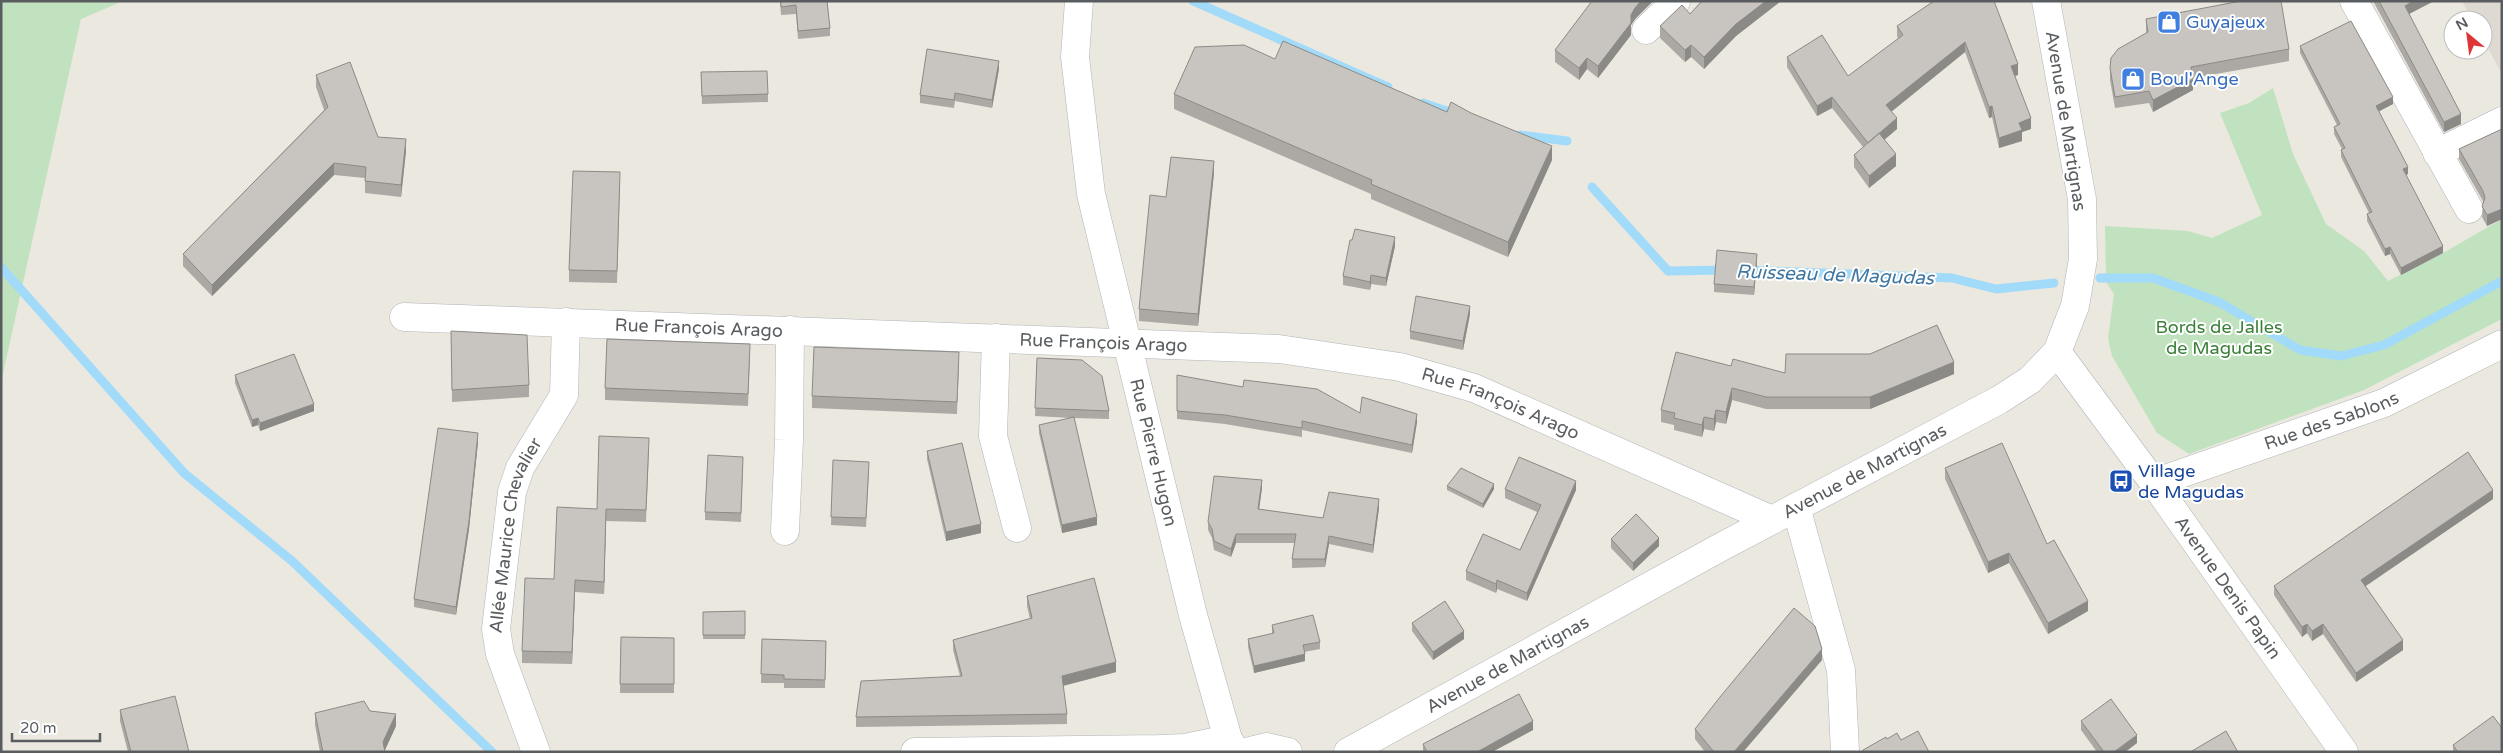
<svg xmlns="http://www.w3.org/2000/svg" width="2503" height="753" font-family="'Varela Round',sans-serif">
	<rect width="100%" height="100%" fill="#ebe8e0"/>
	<path fill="#ded9d1" d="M2462,1H2502V74L2483,39V20H2472Z"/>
	<path fill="#c1e2be" d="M1,1H123L81,19L1,383Z
		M2273,88L2293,154L2326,224L2364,251L2388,281L2443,253L2502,219V319L2364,390L2189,454L2157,433L2112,356L2108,338L2114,294L2106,282L2105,226L2188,231L2212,238L2262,215L2220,113L2249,103Z"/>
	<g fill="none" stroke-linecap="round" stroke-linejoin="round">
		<path stroke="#a2dbf9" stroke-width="9" d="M1193,1L1388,87
			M1423,103L1458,115
			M1520,135L1567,141
			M1592,187L1668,271L1726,270
			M1,267L184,473L292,561L492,752
			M1744,270L1952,278L1996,289L2054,283
			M2100,278H2153L2219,302L2300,350L2341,356L2384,345L2502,281"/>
		<g stroke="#b1b4b7" stroke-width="29">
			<g id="minor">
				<path id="s1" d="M1079,1L1075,57L1091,194L1193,615L1228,739L1236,752"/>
				<path d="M2354,1L2469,209"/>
				<path d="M1646,30L1676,1"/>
				<path d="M2437,153L2502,121"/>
				<path id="s2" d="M404,317L1279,349L1400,367L1474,388L1772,520"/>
				<path d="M996,338L993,436L1017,528"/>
				<path id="s3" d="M2057,352L2154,483L2344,752"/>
				<path id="s4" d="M2154,483L2384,403L2502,344"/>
				<path d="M1796,507L1841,670L1845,752"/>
				<path d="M785,531L789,440L790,330"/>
				<path id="s5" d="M536,752L500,654L496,629L512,492L520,468L564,395L566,322"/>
				<path d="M915,752L1159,749L1185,748L1228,739"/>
				<path d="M1246,752L1266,747L1288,752"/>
				<path id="s6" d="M1348,752L1721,547L1999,400L2030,380L2057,352L2075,306L2083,259L2082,199L2046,1"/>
			</g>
		</g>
		<use href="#minor" stroke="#fff" stroke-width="28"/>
	</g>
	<path fill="#aca9a5" d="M780,1H827L830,28V36L798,39L796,14L781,15Z
		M1592,1H1653L1635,19L1631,25V35L1598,78L1587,69L1579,80L1555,62V50Z
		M1702,1H1781L1736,36L1704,69L1691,57L1685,62L1660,38V26L1690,14Z
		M1934,1L2018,75L2015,76L2031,129L2022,132V141L1999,148L1992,117L1989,118L1965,52L1891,112L1897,129L1884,139L1896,166L1869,188L1854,167V155L1863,147L1832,108L1817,116L1787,67V57L1848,76L1898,39L1897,36V26Z
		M2373,1H2434L2409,14L2461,124L2444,132Z
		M2146,19L2289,49V61L2193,78V90L2153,112L2149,103L2115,108L2110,80V68L2146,33Z
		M2300,46L2393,104L2379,111L2408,174L2406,175L2443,253L2401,275L2390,254L2385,256L2367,221V214L2369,213L2341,157V150L2342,149L2334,134V127L2337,125L2300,53Z
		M1275,59L1552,160L1508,257L1371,199V194L1174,109V94Z
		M999,69L992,108L955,101L954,108L920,103V95Z
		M701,72L768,94V102L702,104Z
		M316,75L378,137L406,151L401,197L365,193V178L334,175L212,296L183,266V254L324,110L316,87Z
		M2502,129V219L2487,226L2482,217L2483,201L2459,159V149Z
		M1214,173L1198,326L1139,321V309Z
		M620,184L617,283L569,282V270Z
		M1352,240L1395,246L1386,286L1371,284L1370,290L1343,285V276Z
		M1757,262L1754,295L1714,292V284Z
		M1470,314L1463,350L1410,339V331Z
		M451,331L529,385V397L452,402Z
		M750,356L748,406L605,400V388Z
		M1037,358L1109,411V419L1074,418L1097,525L1062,533L1039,433V425L1071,418L1035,416Z
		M959,364L957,414L812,408V396Z
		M1731,366L1785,373L1954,374L1870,409H1766L1732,400L1726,424L1716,422L1714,431L1704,429L1702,437L1674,430V425L1661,422V410Z
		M235,375L314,411L260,431L258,425L252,427L235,383Z
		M1177,375L1360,413L1417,422L1412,453L1302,430V437L1225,424L1177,419Z
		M478,442L469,529L456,615L414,607V599Z
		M649,450L646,522L606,521L604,594L575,592L572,664L522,663V651L554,579L597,509Z
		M927,451L981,533L946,541L927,459Z
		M833,460L869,470L866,527L831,525Z
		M743,465L741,522L705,520V512Z
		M1945,468L2047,544L2088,611L2048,634L2009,563L1988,573L1945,479Z
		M1447,486L1494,489L1483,508L1447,490Z
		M1262,488L1259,509L1323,518L1379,508L1373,553L1329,544L1325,567L1292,568V559L1295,543H1236L1231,557L1214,550L1212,538L1208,530V522Z
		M1505,489L1576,490L1527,601L1497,589L1496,593L1466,580V571L1520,550L1537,512L1505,498Z
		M2493,499L2366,586L2403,650L2356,682L2323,634L2312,641L2307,633L2302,637L2274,595V586Z
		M1611,539L1659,546L1633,571L1611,548Z
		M1027,596L1116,672L1063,686L1067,714V724L856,727V717L960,676L953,650V640L1030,619L1027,606Z
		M745,611V639H703V612Z
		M1412,623L1464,639L1433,660L1412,631Z
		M1272,625L1320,642V649L1304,652L1305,661L1254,673L1248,647V639L1272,634Z
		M621,637L674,638V693H620Z
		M762,639L826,641L825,688H784V683H761Z
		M1822,660L1743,752H1705L1695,739V729Z
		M120,710L189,752H128L120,721Z
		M370,711L396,726L385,750V752H320L315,725V713Z
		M2081,721L2137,743L2125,752H2097L2081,730Z
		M1533,730L1492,752H1423V744Z
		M2453,745L2502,752H2453Z"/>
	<path fill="#8c8a86" d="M1641,1H1653L1635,19L1631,25V35L1598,78V66L1635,8Z
		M1766,1H1781L1736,36L1704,69V57L1736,24Z
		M2413,1H2434L2405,16V6Z
		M1965,42V52L1886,116V105Z
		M1691,45V57L1685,62V50Z
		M1587,58V69L1579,80V68Z
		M999,61V69L992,108V100Z
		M2018,64V75L2011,77V66Z
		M2193,79V90L2153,112V100Z
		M1832,97V108L1817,116V106Z
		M2393,97V104L2376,113V106Z
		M1992,106V117L1989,118V107Z
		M2461,114V124L2444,132V122Z
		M1897,118V129L1868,154V143Z
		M2031,118V129L2022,132V141L1999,148V138L2019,123Z
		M406,139V151L401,197V185Z
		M1552,146V160L1508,257V242Z
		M1896,154V166L1869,188V176Z
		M1214,161V173L1198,326V314Z
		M334,163V175L212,296V285Z
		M2408,167V174L2403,176V169Z
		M2502,209V219L2487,226V215Z
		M1395,237V246L1386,286V278Z
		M2443,246V253L2401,275V268Z
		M2390,247V254L2385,256V249Z
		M1757,254V262L1754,295V287Z
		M1371,275V284L1370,290V282Z
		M1470,306V314L1463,350V341Z
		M1954,362V374L1870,409V397Z
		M1732,388V400L1726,424V412Z
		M314,404V411L260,431V423Z
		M1716,410V422L1714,431V419Z
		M1417,414V422L1412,453V445Z
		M1704,417V429L1702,437V425Z
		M258,418V425L252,427V420Z
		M478,433V442L469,529L456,615V607Z
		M1262,480V488L1258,517V509Z
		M1576,481V490L1527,601V593Z
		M1494,484V489L1483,508V504Z
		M2493,490V499L2361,589V580Z
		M1379,499V508L1373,553V545Z
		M606,509V521L604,594V582Z
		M1097,517V525L1062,533V525Z
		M981,524V533L946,541V532Z
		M1236,534V543L1231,557V549Z
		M1329,536V544L1325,567V559Z
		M1659,538V546L1633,571V563Z
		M2009,553V563L1988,573V562Z
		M575,580V592L572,664V652Z
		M1497,580V589L1496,593V584Z
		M2088,601V611L2048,634V623Z
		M2307,624V633L2302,637V627Z
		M2323,624V634L2312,641V631Z
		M1464,631V639L1433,660V652Z
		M2403,640V650L2356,682V673Z
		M1822,649V660L1743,752H1734Z
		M1305,654V661L1254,673V666Z
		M1116,662V672L1062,686V676Z
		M396,714V726L384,752L383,742Z
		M1533,721V730L1492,752H1477Z
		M2137,735V743L2125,752H2114Z"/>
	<path fill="#c8c5c0" stroke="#8c8a86" d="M781,1H827L830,28L798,31L796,5L781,7Z
		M1592,1H1641L1635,8L1631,15V23L1598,66L1587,58L1579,68L1555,50Z
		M1702,1H1766L1736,24L1704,57L1691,45L1685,50L1660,26L1682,5L1690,14Z
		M1934,1H1994L2018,64L2011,66L2031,118L2019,123L2022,130L1999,138L1992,106L1989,107L1965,42L1886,105L1897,118L1868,143L1832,97L1817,106L1787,57L1822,35L1848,76L1903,35L1897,26Z
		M2241,1H2281L2289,49L2191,67L2193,79L2153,100L2149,91L2115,97L2110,68L2111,58L2118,49L2148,32L2146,19Z
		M2379,1H2413L2405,6L2461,114L2444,122Z
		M2351,21L2393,97L2376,106L2408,167L2403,169L2443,246L2401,268L2390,247L2385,249L2367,214L2372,212L2341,150L2345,148L2334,127L2340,124L2300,46Z
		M1283,41L1447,112L1451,102L1471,113L1552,146L1508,242L1371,184L1372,180L1174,94L1195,47L1244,45L1275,59Z
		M927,49L999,61L992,100L955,93L954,100L920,95Z
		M350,62L378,137L406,139L401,185L365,181L366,167L334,163L212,285L183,254L328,107L316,75Z
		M767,71L768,94L702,96L701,72Z
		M2502,129V209L2487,215L2482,206L2485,198L2483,191L2459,149Z
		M1879,133L1896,154L1869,176L1854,155Z
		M1171,157L1214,161L1198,314L1139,309L1150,195L1166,197Z
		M573,171L620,172L617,271L569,270Z
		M1355,229L1395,237L1386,278L1371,275L1370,282L1343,276L1350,240H1352Z
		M1717,250L1757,254L1754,287L1714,284Z
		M1416,296L1470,306L1463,341L1410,331Z
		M1937,325L1954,362L1870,397H1766L1732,388L1726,412L1716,410L1714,419L1704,417L1702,425L1674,418L1675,413L1661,410L1676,352L1731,366L1733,359L1785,373L1786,354H1870Z
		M451,331L527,335L529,385L452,390Z
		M607,339L750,344L748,394L605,388Z
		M814,347L959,352L957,402L812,396Z
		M294,354L314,404L260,423L258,418L252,420L235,375Z
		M1037,358L1082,360L1102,376L1109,411L1035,408Z
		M1177,375L1243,387L1244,380L1317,389L1360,413L1362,397L1417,414L1412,445L1302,421V428L1225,415L1177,411Z
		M1074,417L1097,517L1062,525L1039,425Z
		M438,428L478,433L469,521L456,607L414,599Z
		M599,436L649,438L646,510L606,509L604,582L575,580L572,652L522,651L525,578L554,579L557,507L597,509Z
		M962,443L981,524L946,532L927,451Z
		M2002,443L2047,544L2054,540L2088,601L2048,623L2009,553L1988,562L1945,468Z
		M2468,452L2493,490L2361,580L2403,640L2356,673L2323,624L2312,631L2307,624L2302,627L2274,586Z
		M708,455L743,457L741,513L705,512Z
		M1519,457L1576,481L1527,593L1497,580L1496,584L1466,571L1483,534L1520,550L1541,505L1505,489Z
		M833,460L869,462L866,518L831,517Z
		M1461,468L1494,484L1483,504L1447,486Z
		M1214,476L1262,480L1258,509L1323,518L1329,492L1379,499L1373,545L1329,536L1325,559H1292L1296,534H1236L1231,549L1214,541L1212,529L1208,522Z
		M1636,514L1659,538L1633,563L1611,539Z
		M1094,578L1116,662L1062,676L1067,714L856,717L861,681L962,676L953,640L1032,618L1027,596Z
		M1445,601L1464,631L1433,652L1412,623Z
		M1794,608L1815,626L1822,649L1734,752H1714L1695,729L1720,697Z
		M745,611V635H703V612Z
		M1313,615L1320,642L1303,645L1305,654L1254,666L1248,639L1274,633L1272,625Z
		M621,637L674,638V684H620Z
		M762,639L826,641L825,680L784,679V675L761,674Z
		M1519,694L1533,721L1477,752H1427L1423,744Z
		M175,696L189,752H131L120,710Z
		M2111,699L2137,735L2114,752H2104L2081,721Z
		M364,701L370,711L396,714L383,742L385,752H323L315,713Z
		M2493,716L2502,728V752H2458L2453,745Z
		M1918,731L1929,752H1864L1863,750L1886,737L1887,739L1897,733L1901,740Z
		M2226,731L2238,752H2193L2192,751Z"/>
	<defs>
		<g id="shop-square" transform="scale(1.25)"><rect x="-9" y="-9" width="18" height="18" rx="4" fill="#3f7fe0" stroke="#fff"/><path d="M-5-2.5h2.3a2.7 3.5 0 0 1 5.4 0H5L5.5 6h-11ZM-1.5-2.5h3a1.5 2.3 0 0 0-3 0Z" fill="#fff"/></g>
		<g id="bus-square" transform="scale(1.25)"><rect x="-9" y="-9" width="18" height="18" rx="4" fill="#1a4fb4" stroke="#fff"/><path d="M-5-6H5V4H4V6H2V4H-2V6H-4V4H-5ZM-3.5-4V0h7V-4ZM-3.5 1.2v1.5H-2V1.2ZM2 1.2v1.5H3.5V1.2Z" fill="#fff"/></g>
	</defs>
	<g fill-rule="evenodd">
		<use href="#shop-square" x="2169" y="22"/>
		<use href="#shop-square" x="2133" y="79"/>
		<use href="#bus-square" x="2121" y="481"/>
	</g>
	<g text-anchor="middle" stroke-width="4" stroke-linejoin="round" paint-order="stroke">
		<g font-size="18" fill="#366cbe" stroke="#fff" text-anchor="start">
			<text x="2186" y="28">Guyajeux</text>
			<text x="2150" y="85">Boul'Ange</text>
		</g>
		<g font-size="18" fill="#595d60" stroke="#fff">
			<text transform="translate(2066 121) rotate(81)" y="6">Avenue de Martignas</text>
			<text dy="6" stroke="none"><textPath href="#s2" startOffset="295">Rue François Arago</textPath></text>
			<text dy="6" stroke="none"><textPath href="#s2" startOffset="700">Rue François Arago</textPath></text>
			<text dy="6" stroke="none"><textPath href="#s2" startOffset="1105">Rue François Arago</textPath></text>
			<text dy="6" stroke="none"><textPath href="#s4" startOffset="188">Rue des Sablons</textPath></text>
			<text dy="6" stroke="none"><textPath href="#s1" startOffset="460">Rue Pierre Hugon</textPath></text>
			<text dy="6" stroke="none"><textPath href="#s6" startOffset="588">Avenue de Martignas</textPath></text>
			<text dy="6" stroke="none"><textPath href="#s5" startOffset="226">Allée Maurice Chevalier</textPath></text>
			<text dy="6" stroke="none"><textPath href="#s3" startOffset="291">Avenue Denis Papin</textPath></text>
			<text dy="6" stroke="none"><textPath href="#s6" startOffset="182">Avenue de Martignas</textPath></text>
		</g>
		<g font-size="18" fill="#3b8039" stroke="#fff">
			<text x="2219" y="333">Bords de Jalles<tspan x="2219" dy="21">de Magudas</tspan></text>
		</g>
		<g font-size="18" fill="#164399" stroke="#fff" text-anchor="start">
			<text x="2138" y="477">Village<tspan x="2138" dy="21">de Magudas</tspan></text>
		</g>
		<g font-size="19" font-style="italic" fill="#3f77a1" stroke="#fff">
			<text transform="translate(1835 274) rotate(2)" y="7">Ruisseau de Magudas</text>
		</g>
	</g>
	<rect width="2503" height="753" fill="none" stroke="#595d60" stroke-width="5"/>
	<g transform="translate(2468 35) rotate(331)"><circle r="24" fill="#ffffff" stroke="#bdbebf"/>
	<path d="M0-4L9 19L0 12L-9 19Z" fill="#de3435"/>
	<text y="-8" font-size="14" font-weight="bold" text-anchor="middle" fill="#595d60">N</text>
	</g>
	<path d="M12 733v8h88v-8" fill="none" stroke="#595d60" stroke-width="2.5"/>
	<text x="20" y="733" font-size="15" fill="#595d60" stroke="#ffffff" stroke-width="4" paint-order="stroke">20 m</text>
</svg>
